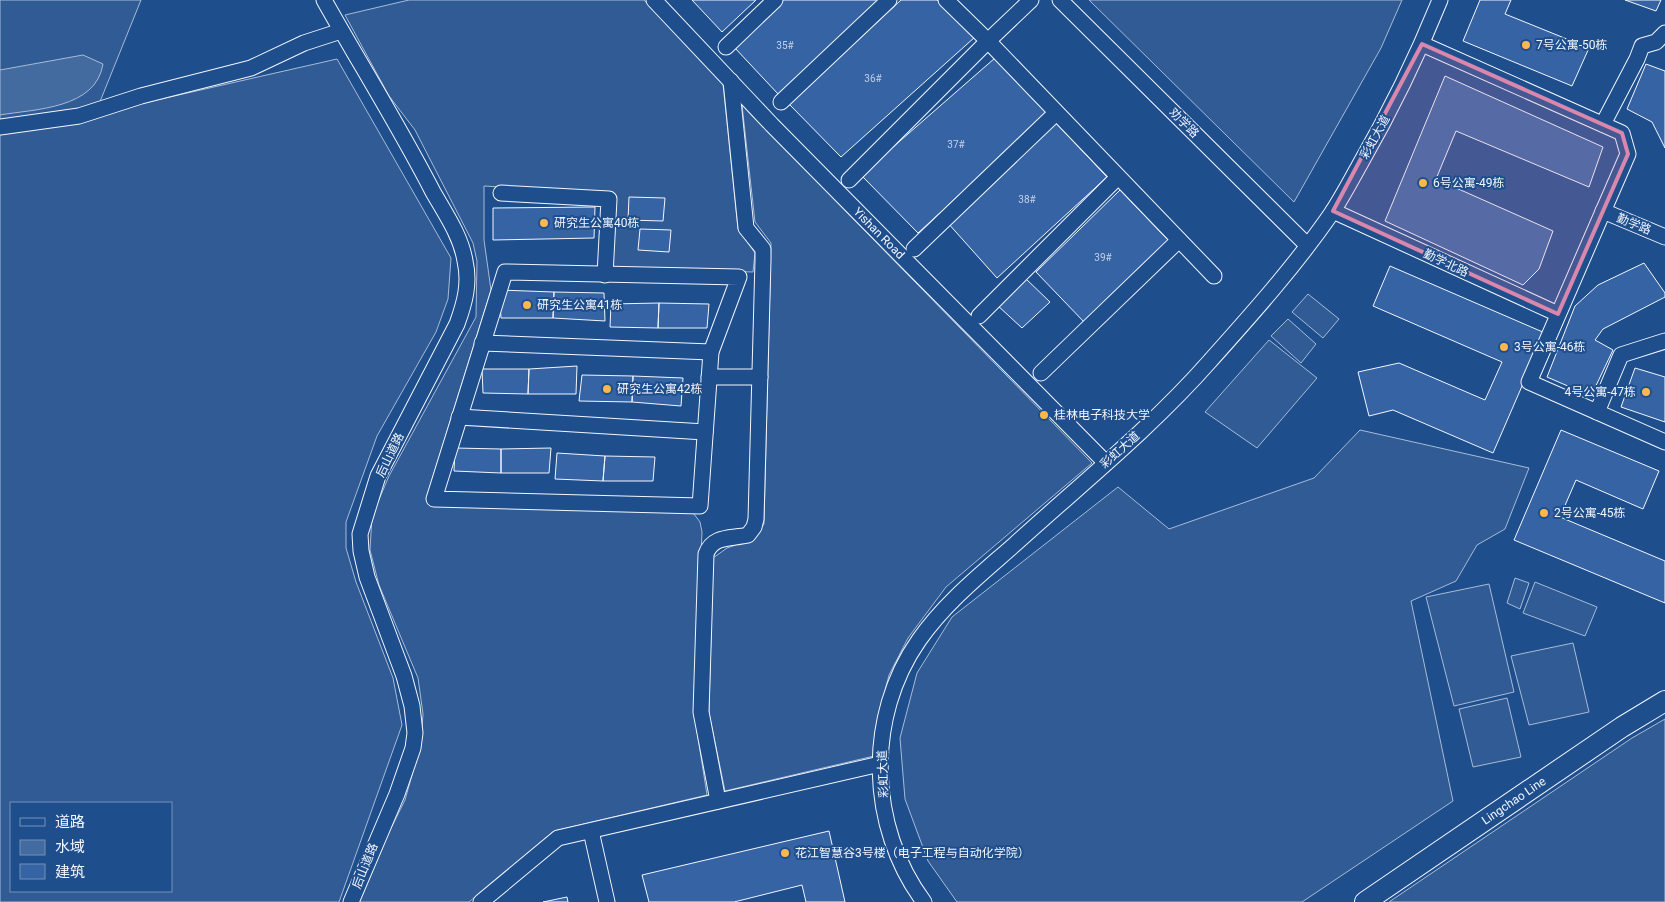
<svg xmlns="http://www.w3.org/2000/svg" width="1665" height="902" font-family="Roboto,'Noto Sans SC',sans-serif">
	<rect width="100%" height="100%" fill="#1f4e8c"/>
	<path fill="#305b95" stroke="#a8bbd7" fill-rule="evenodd" d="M0,0H141L95,114L337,59L451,258L448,299L436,332L377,436L346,522V548L356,582L393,678L402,725L339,902H0ZM11,803H171V891H11Z
		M409,0H644L723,84L738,229L755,253L753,272L612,268L615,194L484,186V240L491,290L426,499L684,506L694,514L700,522L702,532L694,712L707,795L554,831L469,902H358L375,860L405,800L421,743L423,714L418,678L379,585L370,550L372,516L389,476L476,317L477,261L473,243L415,130L389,96L345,15Z
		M1089,0H1402L1381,48L1294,202Z
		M742,105L1092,463L946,587L908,638L889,675L880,711L874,756L725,791L709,713L713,558L727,548L753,539L764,524L771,243L755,222Z
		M1308,294L1339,319L1323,338L1292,312Z
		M1288,319L1316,344L1301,363L1271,336Z
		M1269,340L1317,378L1257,448L1205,412Z
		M1360,430L1529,468L1505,529L1477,545L1456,581L1411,601L1453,801L1302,902H957L928,861L905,799L900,738L917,673L952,617L1118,487L1169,529L1314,478Z
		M1515,578L1529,583L1520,609L1507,603Z
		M1535,582L1597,607L1585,636L1523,613Z
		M1489,584L1514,692L1454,706L1426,597Z
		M1573,643L1589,712L1529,725L1511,656Z
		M1507,698L1521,757L1473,767L1459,709Z
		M1665,719V902H1389L1632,738Z"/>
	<path fill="#446ba0" stroke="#a8bbd7" d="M83,55L103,64C96,109 35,109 0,115V70Z"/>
	<path fill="#3563a3" stroke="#f2f6ff" d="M692,0H756L722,32Z
		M783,0H882L779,95L734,47Z
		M901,0H937L975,37L841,157L789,104Z
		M1480,0H1511L1505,14L1589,48L1572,86L1463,41Z
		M1625,0H1661L1656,11Z
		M995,58L1048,114L918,233L861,175Z
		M1646,64L1665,71V148L1652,122L1627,109Z
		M1445,76L1603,147L1589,187L1456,131L1436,179L1553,231L1539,269L1523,285L1385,221Z
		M1056,123L1107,177L997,278L947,222Z
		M1120,190L1169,241L1086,324L1036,272Z
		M629,197L665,198L663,221L628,220Z
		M595,207L594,238L493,240V208Z
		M640,229L671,230L669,252L638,250Z
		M1644,263L1665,293V297L1603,329L1595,340L1613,350L1591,396L1547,377L1575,306L1598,285Z
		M1390,266L1545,333L1493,453L1393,410L1369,416L1358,372L1399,363L1485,400L1502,362L1373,306Z
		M1024,277L1050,302L1022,328L997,305Z
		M499,290L554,292L553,318H501Z
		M554,292L604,293L605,321L553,318Z
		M659,303L658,328L610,327L611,304Z
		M659,303L709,304L707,328H658Z
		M577,366L576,394H528L529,369Z
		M1635,368L1665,377V422L1621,407Z
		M482,369H529L528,394L483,393Z
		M582,375L633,376L632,402L579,401Z
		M633,376L683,378L681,406L632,402Z
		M1561,430L1659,471L1643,509L1576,480L1560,517L1665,561V603L1514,540Z
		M455,448L501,449V473L454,471Z
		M551,448L549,473H501V449Z
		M557,453L605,456L603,481L555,479Z
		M605,456L655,457L653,481H603Z
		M829,831L845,902H806L802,885L734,902H649L642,875Z
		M567,897L568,902H543Z"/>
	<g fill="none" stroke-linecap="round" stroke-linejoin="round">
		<g stroke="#f2f6ff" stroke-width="17">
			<g id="minor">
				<path d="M324,0C360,64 399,126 433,192C445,213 461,236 465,261C470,283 465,302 457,324L378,476L360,534L361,551L367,577L404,676L412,706L415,733L413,748L397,794L351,902"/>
				<path id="s1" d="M654,0L772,125L1106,463"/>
				<path d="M946,0L988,41L1031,0"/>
				<path d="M1060,0L1307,245"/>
				<path d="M1422,44L1622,133L1628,154L1529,382L1665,442"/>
				<path d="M726,47L775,0"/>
				<path d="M781,102L889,0"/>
				<path d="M1603,124L1637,59L1642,46L1656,42L1665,33"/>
				<path d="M0,127L79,116L141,96L251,68L304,43L341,31"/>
				<path d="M849,180L988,41L1214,276"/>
				<path d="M501,193L609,199L605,275"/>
				<path d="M1333,211L1558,314"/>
				<path d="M1603,211L1665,237"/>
				<path d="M914,249L1056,113"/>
				<path d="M505,272L739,277L711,352L700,506L434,499Z"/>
				<path d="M979,316L1118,177"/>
				<path d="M482,343L711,352"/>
				<path d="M1041,373L1179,240"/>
				<path d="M709,377H760"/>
				<path d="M1597,412L1621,355L1665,341"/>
				<path d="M459,417L705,432"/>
				<path d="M718,801L701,712L706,554C713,535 731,539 748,535L754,527L756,519L763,260V249L746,228L731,81"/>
				<path d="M591,831L607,902"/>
				<path d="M481,902L558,838L880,764"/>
				<path d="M924,902C868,827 865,717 919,640C945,603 980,575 1014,545C1080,485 1151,428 1210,361C1252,314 1295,266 1331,214C1341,199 1350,182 1359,166C1390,112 1417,57 1440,0"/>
			</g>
		</g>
		<g stroke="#f2f6ff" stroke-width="22">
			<g id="major">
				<path id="s2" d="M1365,902L1622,727L1665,701"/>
			</g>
		</g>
		<use href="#minor" stroke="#1f4e8c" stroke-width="15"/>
		<use href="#major" stroke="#1f4e8c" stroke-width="20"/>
	</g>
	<path fill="#da87ad" fill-opacity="0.2" stroke="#da87ad" stroke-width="4" stroke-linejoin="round" d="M1422,44L1622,133L1628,154L1558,314L1333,211Z"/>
	<g fill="#ffb74d" stroke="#1f4e8c" stroke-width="2">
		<circle cx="1526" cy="45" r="5"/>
		<circle cx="1423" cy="183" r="5"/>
		<circle cx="544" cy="223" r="5"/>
		<circle cx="527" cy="305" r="5"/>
		<circle cx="1504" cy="347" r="5"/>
		<circle cx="607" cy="389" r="5"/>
		<circle cx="1646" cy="392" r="5"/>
		<circle cx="1044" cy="415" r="5"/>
		<circle cx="1544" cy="513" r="5"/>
		<circle cx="785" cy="853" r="5"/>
	</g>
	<g text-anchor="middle" stroke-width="4" stroke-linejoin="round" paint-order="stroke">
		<g font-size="10" fill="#c3d1e8">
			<text x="785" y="49">35#</text>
			<text x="873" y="82">36#</text>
			<text x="956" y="148">37#</text>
			<text x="1027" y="203">38#</text>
			<text x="1103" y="261">39#</text>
		</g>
		<g font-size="12" fill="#f2f6ff" stroke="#1f4e8c" text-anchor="start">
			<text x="1536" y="49">7号公寓-50栋</text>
			<text x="1433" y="187">6号公寓-49栋</text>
			<text x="554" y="227">研究生公寓40栋</text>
			<text x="537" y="309">研究生公寓41栋</text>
			<text x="1514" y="351">3号公寓-46栋</text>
			<text x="617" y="393">研究生公寓42栋</text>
			<text x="1636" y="396" text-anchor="end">4号公寓-47栋</text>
			<text x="1054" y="419">桂林电子科技大学</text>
			<text x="1554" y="517">2号公寓-45栋</text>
			<text x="795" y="857">花江智慧谷3号楼（电子工程与自动化学院）</text>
		</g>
		<g font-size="12" fill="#f2f6ff" stroke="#1f4e8c">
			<text transform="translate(1184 123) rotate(45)" y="4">劝学路</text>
			<text transform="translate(1375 137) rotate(-61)" y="4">彩虹大道</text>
			<text transform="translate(1634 224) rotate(22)" y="4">勤学路</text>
			<text dy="4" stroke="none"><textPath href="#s1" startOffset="324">Yishan Road</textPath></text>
			<text transform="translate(1446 263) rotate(25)" y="4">勤学北路</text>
			<text transform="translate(1120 450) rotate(-42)" y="4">彩虹大道</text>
			<text transform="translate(390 455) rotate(-64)" y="4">后山道路</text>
			<text transform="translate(883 774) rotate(-92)" y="4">彩虹大道</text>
			<text dy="4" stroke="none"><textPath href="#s2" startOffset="180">Lingchao Line</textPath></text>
			<text transform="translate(365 866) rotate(-68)" y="4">后山道路</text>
		</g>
	</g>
	<rect x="10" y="802" width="162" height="90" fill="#1f4e8c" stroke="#7391ba"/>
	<rect x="20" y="818" width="25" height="8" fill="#1f4e8c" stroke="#7391ba"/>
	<text x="55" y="827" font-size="15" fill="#f2f6ff">道路</text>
	<rect x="20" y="840" width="25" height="15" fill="#446ba0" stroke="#7391ba"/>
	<text x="55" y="852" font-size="15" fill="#f2f6ff">水域</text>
	<rect x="20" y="864" width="25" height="15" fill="#3563a3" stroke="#7391ba"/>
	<text x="55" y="877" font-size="15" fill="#f2f6ff">建筑</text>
</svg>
